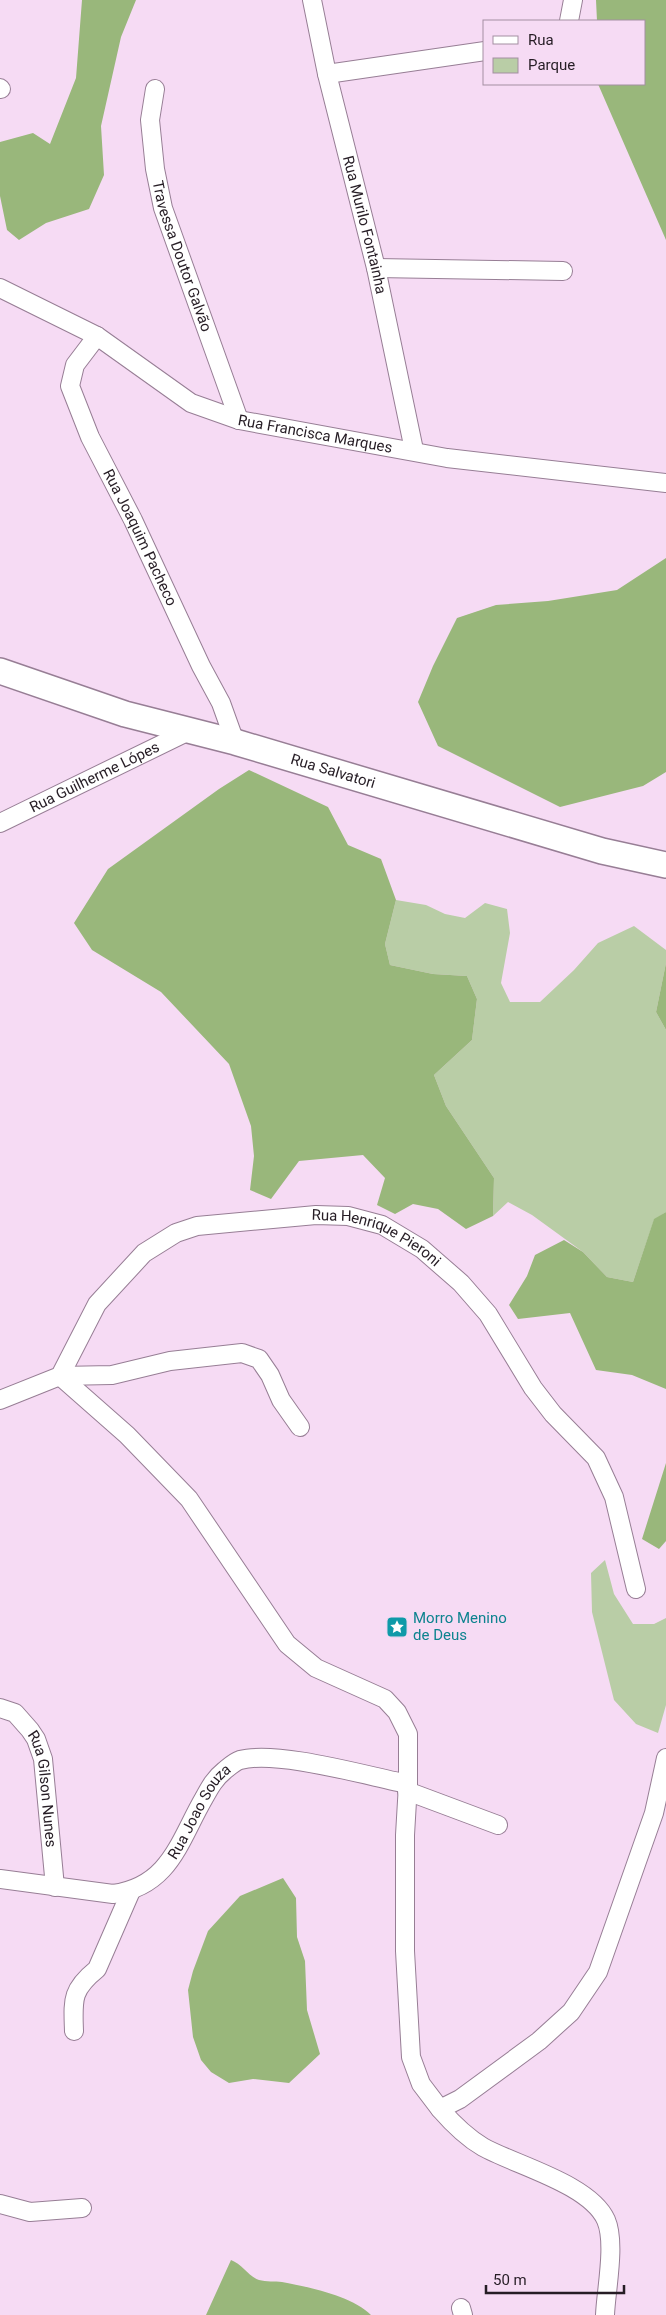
<svg xmlns="http://www.w3.org/2000/svg" width="666" height="2315" font-family="Roboto,sans-serif">
	<rect width="100%" height="100%" fill="#f6dbf4"/>
	<path fill="#b9cda6" d="M396,900L426,905L445,914L465,918L485,903L507,909L510,933L501,983L510,1002H540L574,970L598,943L634,926L666,950V963L656,1012L666,1030V1212L654,1220L633,1282L607,1277L583,1252L532,1215L508,1202L493,1216L494,1178L446,1106L434,1075L472,1040L477,999L467,976L433,974L390,965L385,944Z
		M605,1560L614,1594L633,1624H654L666,1618V1705L658,1733L636,1724L614,1700L592,1612L591,1573Z"/>
	<path fill="#99b77b" d="M82,0H136L121,37L101,126L104,175L89,209L46,223L19,240L7,230L0,196V142L33,133L50,144L76,78Z
		M596,0H666V240L598,84H645V21H597Z
		M666,558V772L643,786L560,807L438,746L418,702L433,666L457,618L496,605L548,601L617,590Z
		M249,770L328,807L348,845L381,859L396,900L385,944L390,965L433,974L467,976L477,999L472,1040L434,1075L446,1106L494,1178L493,1216L466,1229L438,1209L413,1204L395,1214L377,1205L385,1178L363,1155L299,1161L271,1199L250,1190L254,1156L251,1126L229,1064L161,992L92,950L74,923L108,869L219,789Z
		M666,963V1030L656,1012Z
		M666,1212V1389L632,1375L596,1370L570,1313L518,1319L509,1305L527,1276L535,1255L564,1240L583,1252L607,1277L633,1282L654,1219Z
		M666,1463V1541L659,1549L642,1539Z
		M283,1878L296,1898L297,1937L305,1961L307,2010L320,2054L289,2083L253,2079L229,2083L211,2072L201,2060L193,2037L188,1990L193,1971L208,1931L240,1896Z
		M231,2260C242,2264 249,2277 259,2280C266,2282 275,2281 282,2282C309,2287 352,2296 371,2315H206Z"/>
	<g fill="none" stroke-linecap="round" stroke-linejoin="round">
		<g stroke="#977e95" stroke-width="20">
			<g id="street">
				<path id="s1" d="M312,0L327,74L376,268L414,450"/>
				<path d="M569,21L573,0"/>
				<path d="M327,74L485,51"/>
				<path d="M0,88L1,89"/>
				<path id="s2" d="M155,89L150,120L155,169L163,208L239,420"/>
				<path d="M376,268L563,271"/>
				<path id="s3" d="M0,288L97,336L191,403L239,420L447,458L666,483"/>
				<path id="s4" d="M97,336L75,365L70,386L90,437L133,520L201,666L221,703L235,742"/>
				<path id="s5" d="M0,823L189,731"/>
				<path d="M60,1376L127,1435L189,1499L287,1644L316,1668L385,1699L397,1712L408,1734V1784L405,1835V1951L411,2057L421,2084L440,2109L460,2099L539,2041L571,2012L598,1972L654,1813L666,1758"/>
				<path d="M60,1376L112,1375L170,1361L242,1353L259,1359L270,1375L281,1400L300,1427"/>
				<path id="s6" d="M0,1400L60,1376L97,1304L144,1253L176,1233L197,1226L316,1215L348,1216L382,1225L422,1249L461,1283L488,1314L533,1388L553,1414L596,1458L614,1497L636,1589"/>
				<path id="s7" d="M0,1708L15,1713L30,1730L36,1739L43,1759L55,1887"/>
				<path d="M407,1791L498,1825"/>
				<path id="s8" d="M0,1879L113,1894C170,1886 179,1841 204,1798C210,1787 215,1778 224,1771C229,1767 234,1762 240,1760C278,1750 367,1776 408,1784"/>
				<path d="M74,2031C73,2000 71,1990 97,1969L131,1891"/>
				<path d="M440,2109C453,2124 466,2137 483,2147C515,2165 590,2184 606,2220C616,2243 606,2290 605,2315"/>
				<path d="M0,2204L30,2212L82,2208"/>
				<path d="M461,2308L463,2315"/>
			</g>
		</g>
		<g stroke="#977e95" stroke-width="28">
			<g id="secondary">
				<path id="s9" d="M0,671L125,714L235,742L602,851L666,865"/>
			</g>
		</g>
		<use href="#street" stroke="#fff" stroke-width="18"/>
		<use href="#secondary" stroke="#fff" stroke-width="25"/>
	</g>
	<defs>
		<g id="sight-square" transform="scale(1.125)"><rect x="-9" y="-9" width="18" height="18" rx="4" fill="#0f9aa8" stroke="#f6dbf4"/><path d="M0-6L1.8-2.2L6-1.7L2.9 1.2L3.7 5.4L0 3.3L-3.7 5.4L-2.9 1.2L-6-1.7L-1.8-2.2Z" fill="#fff"/></g>
	</defs>
	<g fill-rule="evenodd">
		<use href="#sight-square" x="397" y="1627"/>
	</g>
	<g text-anchor="middle" stroke-width="5" stroke-linejoin="round" paint-order="stroke">
		<g font-size="15" fill="#261d25" stroke="#f6dbf4">
			<text dy="5" stroke="none"><textPath href="#s1" startOffset="231">Rua Murilo Fontainha</textPath></text>
			<text dy="5" stroke="none"><textPath href="#s2" startOffset="172">Travessa Doutor Galvão</textPath></text>
			<text dy="5" stroke="none"><textPath href="#s3" startOffset="352">Rua Francisca Marques</textPath></text>
			<text dy="5" stroke="none"><textPath href="#s4" startOffset="225">Rua Joaquim Pacheco</textPath></text>
			<text dy="5" stroke="none"><textPath href="#s9" startOffset="348">Rua Salvatori</textPath></text>
			<text dy="5" stroke="none"><textPath href="#s5" startOffset="105">Rua Guilherme Lópes</textPath></text>
			<text dy="5" stroke="none"><textPath href="#s6" startOffset="460">Rua Henrique Pieroni</textPath></text>
			<text dy="5" stroke="none"><textPath href="#s7" startOffset="100">Rua Gilson Nunes</textPath></text>
			<text dy="5" stroke="none"><textPath href="#s8" startOffset="239">Rua Joao Souza</textPath></text>
		</g>
		<g font-size="15" fill="#0d838f" stroke="#f6dbf4" text-anchor="start">
			<text x="413" y="1623">Morro Menino<tspan x="413" dy="17">de Deus</tspan></text>
		</g>
	</g>
	<rect x="483" y="20" width="162" height="65" fill="#f6dbf4" stroke="#a38fa1"/>
	<rect x="493" y="36" width="25" height="8" fill="#ffffff" stroke="#a38fa1"/>
	<text x="528" y="45" font-size="15" fill="#261d25">Rua</text>
	<rect x="493" y="58" width="25" height="15" fill="#b9cda6" stroke="#a38fa1"/>
	<text x="528" y="70" font-size="15" fill="#261d25">Parque</text>
	<path d="M486 2285v8h138v-8" fill="none" stroke="#261d25" stroke-width="2.5"/>
	<text x="493" y="2285" font-size="15" fill="#261d25" stroke="#f6dbf4" stroke-width="4" paint-order="stroke">50 m</text>
</svg>
